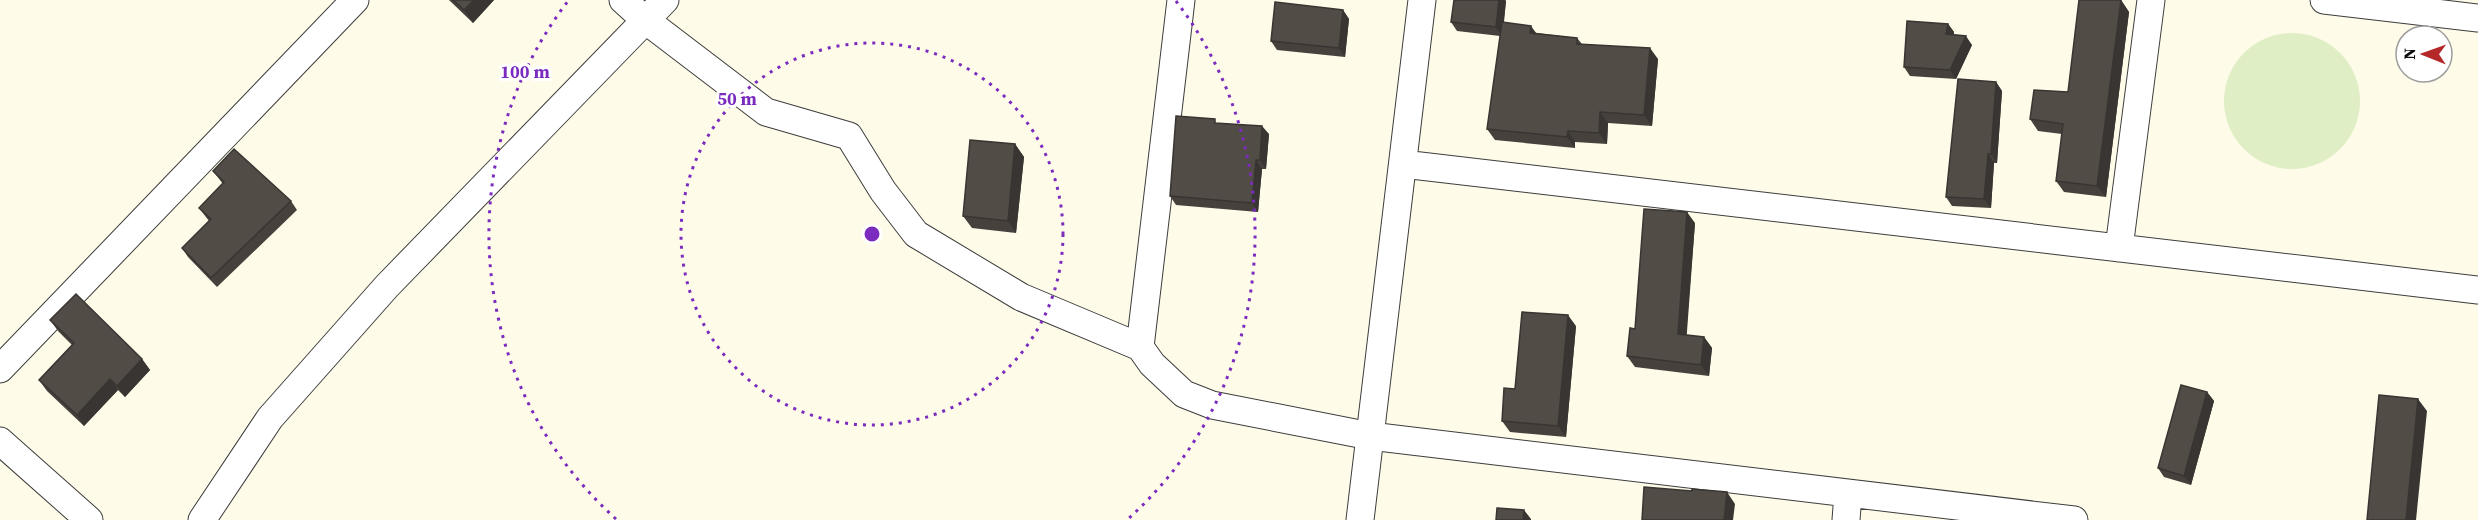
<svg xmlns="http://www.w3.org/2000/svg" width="2478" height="520" font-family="'Source Serif 4',serif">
	<rect width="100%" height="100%" fill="#fefbe8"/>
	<path fill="#dfeec5" d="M2224 101a68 68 0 1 1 136 0a68 68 0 1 1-136 0Z"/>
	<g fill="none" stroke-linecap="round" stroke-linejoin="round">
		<g stroke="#3d3d3d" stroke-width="29">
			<path id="minor" d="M623,0L644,19L766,112L849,136L883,191L916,234L1021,297L1140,347L1152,364L1184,394L1212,405L1370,436L2074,520
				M2324,0L2478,18
				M1403,164L2478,290
				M2119,248L2151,0
				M1140,347L1181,0
				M0,369L355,0
				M0,441L89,520
				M202,520L270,418L387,286L665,0
				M1360,520L1422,0
				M1846,520L1848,494"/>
		</g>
		<use href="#minor" stroke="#fff" stroke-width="27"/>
	</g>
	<path fill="#47413d" d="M449,0H494L473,23Z
		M1454,0H1505L1506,1L1504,22L1537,33L1577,38L1582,44L1658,59L1652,126L1608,123L1607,144L1575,142V148L1495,140L1487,129L1500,36L1457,31L1451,22Z
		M2121,0L2129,12L2106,197L2064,192L2056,181L2062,134L2038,131L2030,119L2068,92Z
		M1343,10L1349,19L1345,57L1277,50L1271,41Z
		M1948,24L1954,32V35L1972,45L1956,79L1910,76L1904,67Z
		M1996,82L2002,91L1997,163H1994L1991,208L1952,206L1946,197Z
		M1218,123L1269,134L1266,169H1262L1258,212L1176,205L1170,196Z
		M1015,144L1024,157L1016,233L972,228L963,216Z
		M213,171L291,201L297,210L217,287L188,257L182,248L209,221L199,208L223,184Z
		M1695,223L1686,335L1704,337L1712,348L1709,376L1635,367L1627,356Z
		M50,320L142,359L150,370L125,397L118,390L84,426L47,391L39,380L72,345L58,331Z
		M1576,326L1566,437L1510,432L1502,421L1515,389Z
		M2207,392L2214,401L2191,485L2164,477L2158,468Z"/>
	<path fill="#393532" d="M474,0H494L473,23L464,10Z
		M1499,0H1505L1506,1L1502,36L1496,27Z
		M2121,0L2129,12L2106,197L2097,186Z
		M1343,10L1349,19L1345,57L1339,48Z
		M1948,24L1954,32L1952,43L1946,34Z
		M1531,26L1539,37L1530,33Z
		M1966,36L1972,45L1956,79L1950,70Z
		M1650,48L1658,59L1652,126L1644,115Z
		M1996,82L2002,91L1997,163L1991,154Z
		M1600,112L1608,123L1607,144L1599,133Z
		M1262,126L1269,134L1266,169L1260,160Z
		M1568,131L1575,142V148L1567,137Z
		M1015,144L1024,157L1016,233L1008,221Z
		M1988,154L1994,163L1991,208L1984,199Z
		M1256,160L1262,169L1258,212L1252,203Z
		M1687,212L1695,223L1686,345L1678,334Z
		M1568,315L1576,326L1566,437L1558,426Z
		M1704,337L1712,348L1709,376L1701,365Z
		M142,359L150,370L125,397L117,386Z
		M110,379L118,390L84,426L77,415Z
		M2207,392L2214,401L2191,485L2184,476Z
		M2418,399L2427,411L2416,520H2406Z
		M1727,492L1735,504L1733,520H1724Z
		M1524,510L1531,519V520H1523Z"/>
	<path fill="#524c47" stroke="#393532" stroke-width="1.5" d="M453,0H474L464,10Z
		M1454,0H1499L1496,27L1451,22Z
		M2079,0H2121L2097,186L2056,181L2063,124L2030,119L2034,90L2068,92Z
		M1275,2L1343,10L1339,48L1271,41Z
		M1907,21L1948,24L1946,34L1966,36L1950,70L1904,67Z
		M1502,22L1531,26L1530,33L1577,38V44L1650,48L1644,115L1600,112L1599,133L1568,131L1567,137L1487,129Z
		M1958,79L1996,82L1991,154H1988L1984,199L1946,197Z
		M1176,116L1215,119V123L1262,126L1260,160H1256L1252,203L1170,196Z
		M970,140L1015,144L1008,221L963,216Z
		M234,149L291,201L211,278L182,248L211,219L199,208L224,182L213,171Z
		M1644,209L1687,212L1678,334L1704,337L1701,365L1627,356L1630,328L1635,329Z
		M76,294L142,359L117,386L110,379L77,415L39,380L74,343L50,320Z
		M1522,312L1568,315L1558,426L1502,421L1504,388L1515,389Z
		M2181,385L2207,392L2184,476L2158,468Z
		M2379,395L2418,399L2406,520H2367Z
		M1644,487L1692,491V489L1727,492L1724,520H1642Z
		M1497,508L1524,510L1523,520H1496Z"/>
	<g fill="none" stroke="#7b2cbf" stroke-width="3" stroke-dasharray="3 6">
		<circle cx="872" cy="234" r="191"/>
		<path d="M616 519A383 383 0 0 1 568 1M1176 1A383 383 0 0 1 1128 519"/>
	</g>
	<circle cx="872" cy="234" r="9" fill="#7b2cbf" stroke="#fff" stroke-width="3"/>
	<g font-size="18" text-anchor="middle" font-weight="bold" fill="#7b2cbf" stroke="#fff" stroke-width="6" stroke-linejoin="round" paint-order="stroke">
		<text x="525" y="78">100 m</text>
		<text x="737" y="105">50 m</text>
	</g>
	<g transform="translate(2424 54) rotate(271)"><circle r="28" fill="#ffffff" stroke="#9d9d9d" stroke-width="1.5"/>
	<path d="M0-4.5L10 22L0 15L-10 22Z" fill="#b5282a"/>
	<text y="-9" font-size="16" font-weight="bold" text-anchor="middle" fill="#0a0a0a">N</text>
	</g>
</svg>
